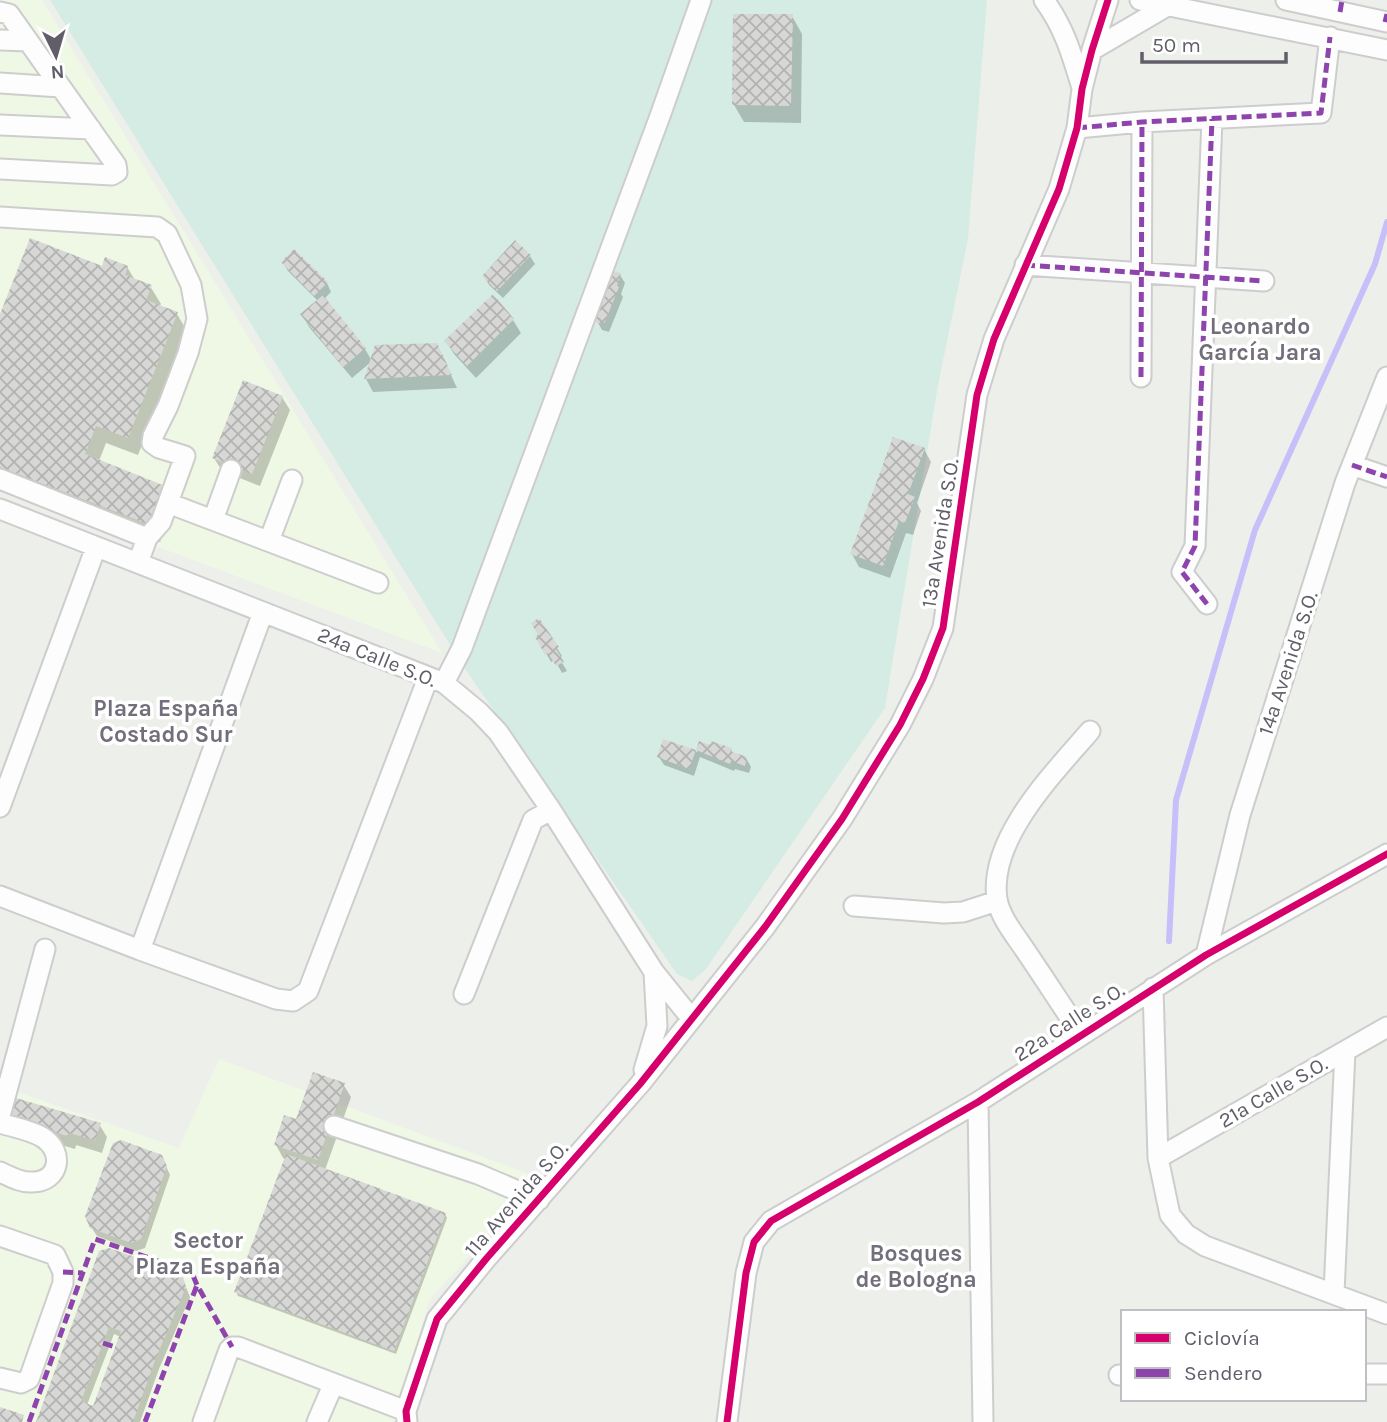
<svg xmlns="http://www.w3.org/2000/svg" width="1387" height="1422" font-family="Karla,sans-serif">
	<defs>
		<pattern id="building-cross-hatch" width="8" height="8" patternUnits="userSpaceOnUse" patternTransform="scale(1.75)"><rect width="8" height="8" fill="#d7d8d5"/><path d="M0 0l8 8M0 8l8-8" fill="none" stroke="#b2b2b1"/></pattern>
	</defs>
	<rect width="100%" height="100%" fill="#edefea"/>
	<path fill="#eff8e4" d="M0,0H42L442,653L0,488Z
		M219,1059L540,1178L430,1299L394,1422H0V1086L179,1148Z"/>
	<path fill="#d5ece4" d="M50,0H987L968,239L938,385L885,708L706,969L692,981L677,974L465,669Z"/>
	<path fill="#0003" fill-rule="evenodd" d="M792,16L802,34L801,123L744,122L734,105Z
		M530,256L535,264L503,298L489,285L484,276Z
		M283,263L327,283L331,292L324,299L365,349L372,361L443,358L457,388L373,392L366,379L371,362L352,378L309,327L302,314L318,301L288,271Z
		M127,267L135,280L150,286L161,304L159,307L177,314L187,331L138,455L106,443L99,461L174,505L160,542L0,480V319L103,268Z
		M620,275L625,283L621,294L623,297L609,332L602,330L597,321L602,307L599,302Z
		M513,320L521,333L476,378L454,354L446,341Z
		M282,397L290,410L260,486L222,471L214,458Z
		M924,449L931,462L917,503L921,511L913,535L906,533L890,578L859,567L852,554Z
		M547,632L562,656L559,658L567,671L562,673L555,660L551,662L542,646Z
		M664,741L697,752L700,743L731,749L733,754L746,758L751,767L749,773L735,769L734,771L700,757L694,776L664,765L659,757Z
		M343,1084L351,1097L325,1170L445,1214L447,1218L396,1354L238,1296L236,1292L286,1159L283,1158L276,1145Z
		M12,1115L99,1124L107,1137L102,1153L76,1145L75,1149L31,1136L20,1128Z
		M166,1166L170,1175L145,1248L136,1251L97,1236L91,1227Z
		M100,1253L181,1275L190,1297L159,1369L140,1422H38ZM114,1334L121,1337L94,1408L87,1405Z"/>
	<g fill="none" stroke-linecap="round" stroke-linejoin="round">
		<path stroke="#c6bff9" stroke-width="6" d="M1169,941L1176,800L1255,530L1375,264L1387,222"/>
	</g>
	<path fill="url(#building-cross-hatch)" fill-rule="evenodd" d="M733,14H793L791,106L732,105Z
		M30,238L102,266L105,257L128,266L125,275L152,285L146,300L178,312L128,438L96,426L85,454L165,486L150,525L0,467V314Z
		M515,240L531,255L497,291L482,276Z
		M294,249L328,282L314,296L281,262Z
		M613,271L621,273L617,286L619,287L604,324L595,322L602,304L597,302L604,281L609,283Z
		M493,294L514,319L467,366L444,341Z
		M323,295L366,348L343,367L300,314Z
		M437,343L452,375L364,379L375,345Z
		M243,380L283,396L252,474L212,458Z
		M893,437L925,448L908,494L915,497L905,523L899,521L883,566L850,554Z
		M539,618L559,647L556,649L564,662L556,666L548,653L545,655L535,637L538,635L531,623Z
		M663,739L696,750L689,769L657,757Z
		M699,741L710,745L711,741L732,748L730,751L747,757L745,766L731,761L730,764L696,750Z
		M313,1072L345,1083L318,1160L274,1145L284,1115L296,1119Z
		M16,1098L101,1123L95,1140L69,1133L68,1136L22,1123L23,1119L11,1115Z
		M121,1140L162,1155L167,1166L141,1239L131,1243L90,1228L85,1216L113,1143Z
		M286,1154L446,1213L394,1351L234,1292Z
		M109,1248L182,1273L186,1287L155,1360L133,1422H36L99,1251ZM109,1327L121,1331L93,1406L81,1401Z
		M0,1407L24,1415L22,1422H0Z"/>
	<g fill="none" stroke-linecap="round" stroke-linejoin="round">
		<g stroke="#cdcdcd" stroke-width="23">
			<path id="minor" d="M1044,0C1065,29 1072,55 1082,88
				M1140,0L1387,50
				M1286,0L1387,22
				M0,12L9,14L116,165L117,172L112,175L0,169
				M0,40L28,41
				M1092,50L1167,6
				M0,83L60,87
				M0,125L91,129
				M1077,128L1142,122L1321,113L1330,37
				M0,217L157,227L167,234L191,285L197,319L188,353L168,406L153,436L152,443L159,448L185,456L161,522L147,538L138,563
				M1025,265L1264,281
				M1141,377L1142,122
				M1352,465L1387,477
				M0,479L147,538
				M168,503L378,583
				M0,509L444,683L479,712L498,732L551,810L654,972L691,1018
				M213,520L231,470
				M269,541L292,480
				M1207,604L1182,572L1195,546L1212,119
				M444,683L462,648L660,116L701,0
				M0,807L96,547
				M0,896L140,950L276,999L293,1001L308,991L428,678
				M854,906L944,913L963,912L997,901
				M140,950L263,612
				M1206,955L1240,815L1345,483L1387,377
				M1153,988L1158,1158L1170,1215L1186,1234L1205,1246L1387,1314
				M464,994L533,820L551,810
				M1081,1034C1062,1006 1044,978 1025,950C1015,935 1000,917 997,899C988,839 1054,773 1090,731
				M644,1070L657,1026L654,972
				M978,1102L983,1422
				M0,1116L45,949
				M0,1123C13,1127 30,1130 42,1137C65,1151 60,1182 32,1182C21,1183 9,1176 0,1172
				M334,1126L478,1174L539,1200
				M1158,1158L1387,1027
				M0,1236L55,1255L63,1272V1283L29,1379L21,1383L0,1378
				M1334,1293L1345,1051
				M1364,1374H1387
				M1119,1375H1123
				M203,1422L229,1350L232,1347H238L406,1411
				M317,1422L333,1385
				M407,1422L406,1411L437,1319L486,1259L640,1084L765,927L842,819L900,725L923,679L943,628L977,395L994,339L1059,189L1077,128L1082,89L1092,50L1108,0
				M727,1422L746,1273L754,1242L771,1221L978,1102L1206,955L1387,854"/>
		</g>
		<use href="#minor" stroke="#fcfdfc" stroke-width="19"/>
		<path stroke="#8e44ad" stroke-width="5" stroke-dasharray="10 5" stroke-linecap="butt" d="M1340,12L1342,0
			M1385,22L1387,14
			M1077,128L1142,122L1321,113L1330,37
			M1025,265L1264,281
			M1141,377L1142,122
			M1352,465L1387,477
			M1207,604L1182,572L1195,546L1212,119
			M63,1272L83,1273
			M103,1343L115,1347
			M29,1422L95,1239L192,1273L197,1285L232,1347
			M145,1422L197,1285"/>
		<g stroke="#fff" stroke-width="11">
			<path id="cycleway" d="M407,1422L406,1411L437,1319L486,1259L640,1084L765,927L842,819L900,725L923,679L943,628L977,395L994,339L1059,189L1077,128L1082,89L1092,50L1108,0
				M727,1422L746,1273L754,1242L771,1221L978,1102L1206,955L1387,854"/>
		</g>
		<use href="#cycleway" stroke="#d6006c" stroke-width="7"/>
	</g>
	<g text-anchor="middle" stroke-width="7" stroke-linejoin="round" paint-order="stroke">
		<g font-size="21" fill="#615e69" stroke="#fff">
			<text transform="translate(940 533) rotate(-81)" y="7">13a Avenida S.O.</text>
			<text transform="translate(377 657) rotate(22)" y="7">24a Calle S.O.</text>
			<text transform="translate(1288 663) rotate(-72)" y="7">14a Avenida S.O.</text>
			<text transform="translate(1069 1022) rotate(-33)" y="7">22a Calle S.O.</text>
			<text transform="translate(1273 1092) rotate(-30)" y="7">21a Calle S.O.</text>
			<text transform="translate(516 1199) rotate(-49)" y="7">11a Avenida S.O.</text>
		</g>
		<g font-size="23" font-weight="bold" fill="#726f7b" stroke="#fff">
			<text x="1260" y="334">Leonardo<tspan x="1260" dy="26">García Jara</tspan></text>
			<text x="166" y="716">Plaza España<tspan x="166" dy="26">Costado Sur</tspan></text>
			<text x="208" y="1248">Sector<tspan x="208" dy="26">Plaza España</tspan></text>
			<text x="916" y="1261">Bosques<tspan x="916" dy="26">de Bologna</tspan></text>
		</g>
	</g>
	<rect x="1121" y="1310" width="245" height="91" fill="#ffffff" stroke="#c0bfc3" stroke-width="2"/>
	<rect x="1135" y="1333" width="35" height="10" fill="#d6006c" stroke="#c0bfc3" stroke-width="2"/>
	<text x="1184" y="1345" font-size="21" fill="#615e69">Ciclovía</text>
	<rect x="1135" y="1368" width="35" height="10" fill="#8e44ad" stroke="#c0bfc3" stroke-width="2"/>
	<text x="1184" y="1380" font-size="21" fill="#615e69">Sendero</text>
	<g transform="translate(56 56) rotate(175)" stroke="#ffffff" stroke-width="5" paint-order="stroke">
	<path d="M0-5L12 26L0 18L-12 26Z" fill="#615e69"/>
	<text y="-10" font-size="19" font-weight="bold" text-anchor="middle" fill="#615e69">N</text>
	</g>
	<path d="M1142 52v10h144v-10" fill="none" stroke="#615e69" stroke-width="3.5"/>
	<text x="1152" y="52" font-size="21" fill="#615e69" stroke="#ffffff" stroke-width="5" paint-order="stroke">50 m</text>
</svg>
